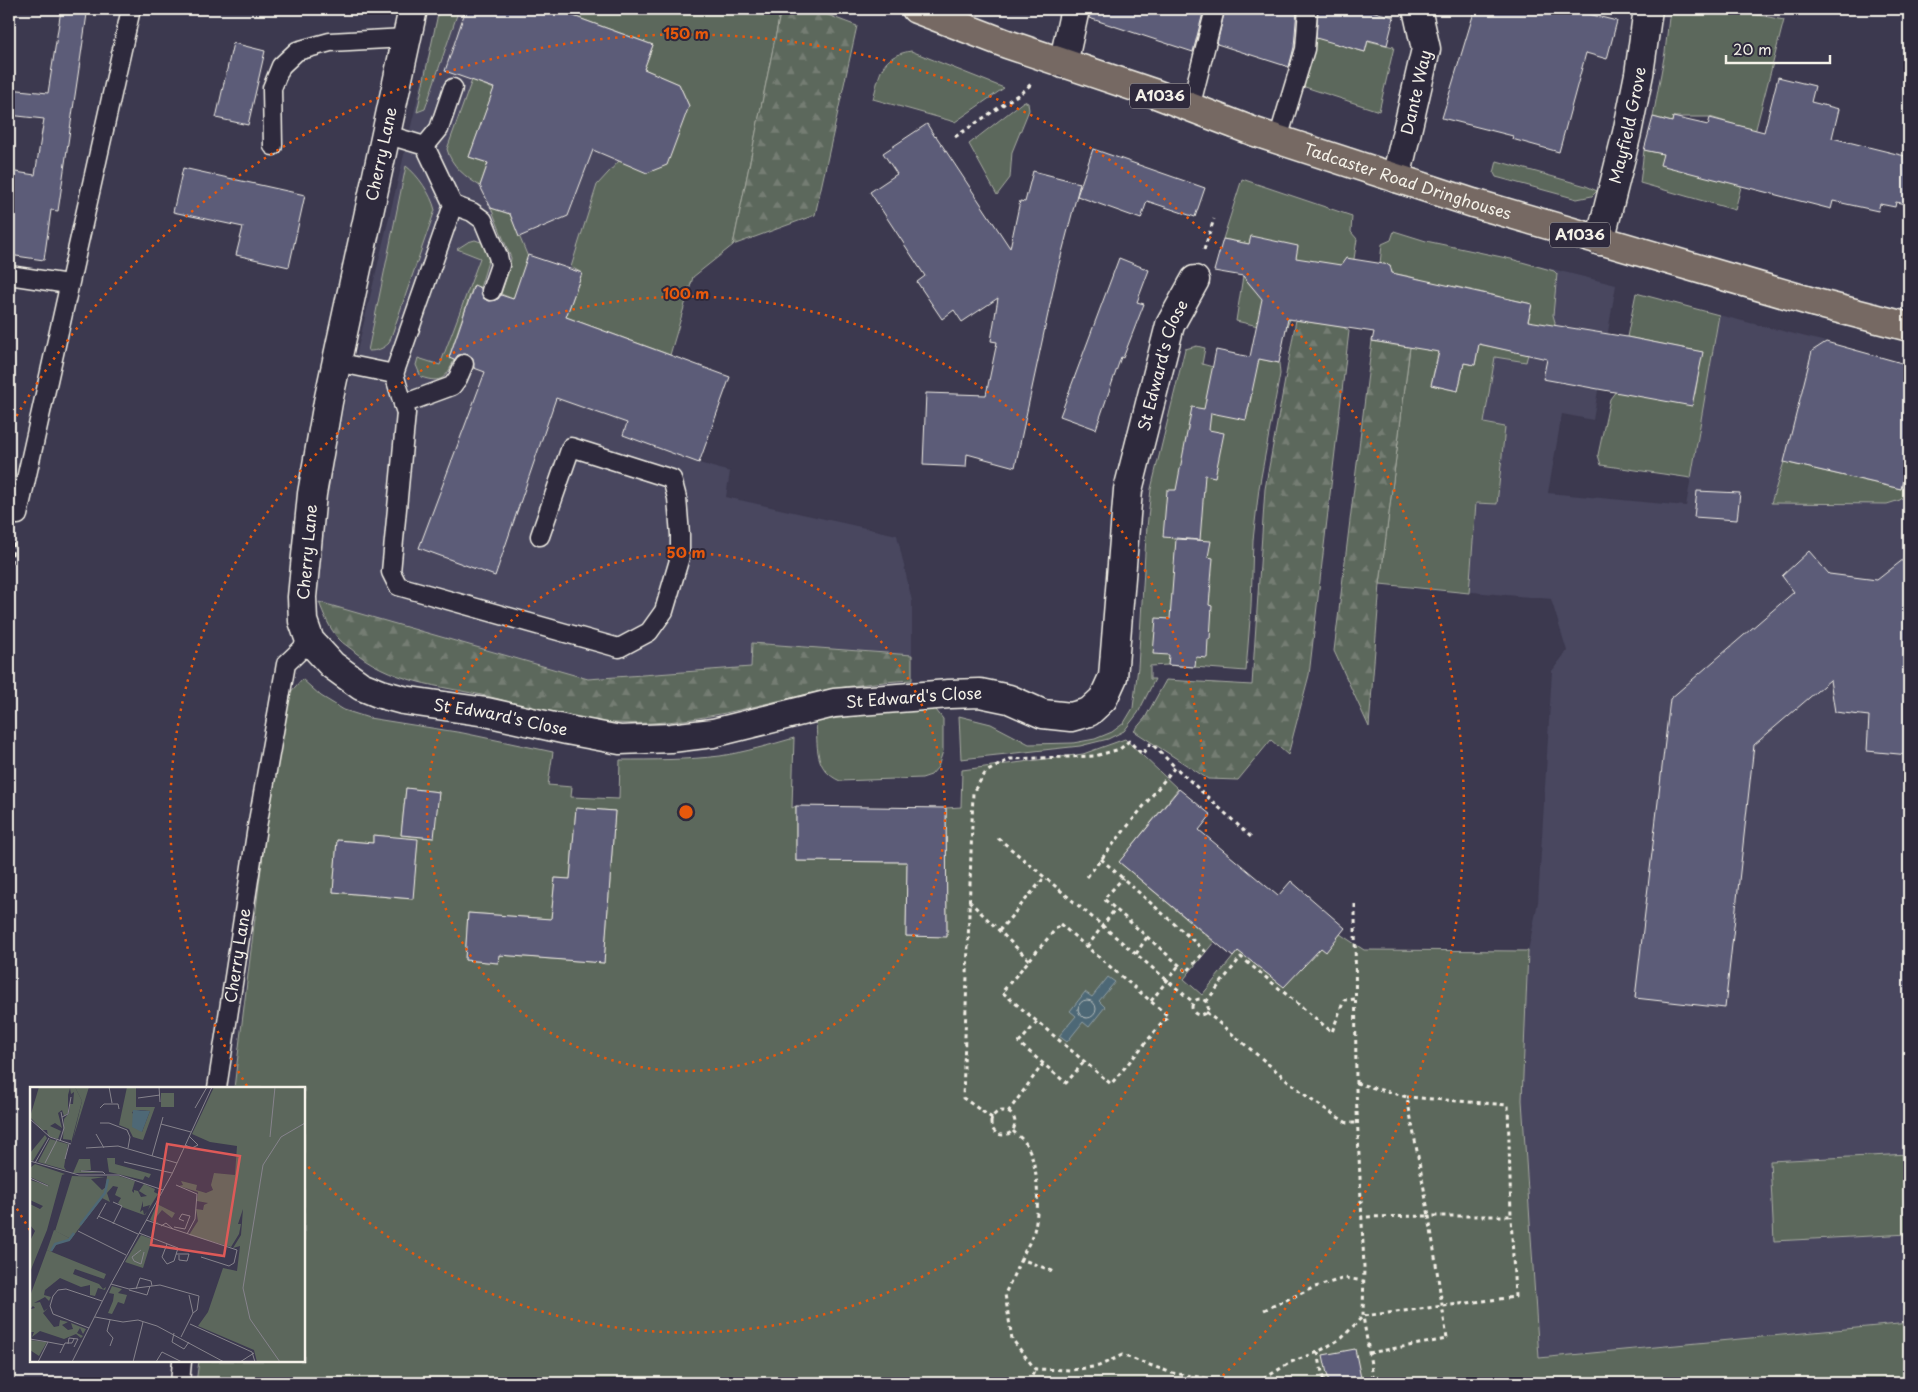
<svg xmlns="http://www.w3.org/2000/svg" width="1918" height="1392" font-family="'Playpen Sans',sans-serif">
	<defs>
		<pattern id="forest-firs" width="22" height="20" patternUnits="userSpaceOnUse" patternTransform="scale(1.25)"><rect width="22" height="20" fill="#5c675c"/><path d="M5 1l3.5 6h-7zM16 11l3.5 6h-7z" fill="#747d73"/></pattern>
	</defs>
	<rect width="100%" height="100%" fill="#3c394f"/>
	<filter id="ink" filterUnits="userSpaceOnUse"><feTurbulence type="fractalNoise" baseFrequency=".02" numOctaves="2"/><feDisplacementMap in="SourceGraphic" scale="10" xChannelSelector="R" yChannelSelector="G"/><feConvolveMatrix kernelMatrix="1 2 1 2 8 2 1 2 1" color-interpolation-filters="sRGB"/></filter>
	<g filter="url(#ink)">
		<path fill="#48465e" d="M439,9H781L733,245L693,277L670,355L730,377L699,463L730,472L726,497L897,535L912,601V655L752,643L751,667L588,679L319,602L318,577L325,500L335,443Z
			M1426,241L1512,259L1616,285L1593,420L1562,414L1548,493L1686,506L1719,315L1826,342L1909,365V1323L1539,1359L1522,1100L1528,951L1538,902L1552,671L1567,651L1551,599L1380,584L1410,347Z"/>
		<path fill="#5c675c" stroke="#a8aca2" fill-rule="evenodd" d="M439,9H459L425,109L417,112Z
			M554,9H781L733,245L693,277L670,355L566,317L582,273L571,267L597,185L619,161L689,106L679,84L644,69L653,45Z
			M1670,9L1733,10L1784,20L1735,210L1640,183L1644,150L1663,154L1749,129L1710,117H1673L1672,122L1653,117L1665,52Z
			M1314,11L1323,13L1333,43L1365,52L1368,41L1394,47L1379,111L1302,86Z
			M911,51L1004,88L955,122L873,99C880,74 880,56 911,51Z
			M472,80L494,89L469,157L488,163L480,186C466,177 451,166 447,149Z
			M1024,101L1028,103L1029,110L1012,152L1010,178L997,195L969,144Z
			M1497,161L1586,186L1597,191L1592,196L1577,199L1496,177L1494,173Z
			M406,166C418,175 431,194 435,210L389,343C383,349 377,351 368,351Z
			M1242,179L1352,216L1351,232L1357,239L1354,259L1341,265L1290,319L1285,332L1236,321L1243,276L1253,288L1251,237L1249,244L1223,239Z
			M491,208L510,214L528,257L513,299L501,294L510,266L511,258Z
			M1394,231L1426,241L1511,259L1554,271L1557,274L1553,315L1555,322L1554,334L1529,350L1526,362L1495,357L1484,423L1505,427L1497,504L1476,503L1469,593L1380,584L1410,347L1420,279L1392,273L1390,265L1380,264L1382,244L1391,240ZM1453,286L1532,304L1521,353L1479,344L1475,365L1464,363L1458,391L1431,385Z
			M475,240L484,243L490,255L480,288L473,286L449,357L454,360C446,378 442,384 421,377L416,365L418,358L440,365L480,258L457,249L468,242Z
			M1636,293L1719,315L1691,478L1601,465L1598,455L1610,399L1616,391L1695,394L1702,352L1627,337Z
			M1197,346L1205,348L1202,364L1213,367L1246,420L1251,398L1250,357L1279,363L1280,374L1259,488L1253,540L1251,607L1246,671L1168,665L1150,666V679H1155L1138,713L1124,731L1108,739L1080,746L961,759L959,716L991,724L1029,744L1073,743L1095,739L1112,732L1124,723L1133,708L1138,667L1146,537L1151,489L1185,349Z
			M1909,456V492L1900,500L1887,504L1771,503L1784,462L1901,489Z
			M302,679L321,696L344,710L369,718L463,733L553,752L548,785L572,787L571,797L619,799L620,760C653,760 687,760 720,756C745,752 770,745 794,738L792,808L796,806V861L907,862L906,936H947L946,808L961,807L962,770L1083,754L1125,739L1178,789L1119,862L1214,942L1184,979L1202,995L1238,951L1340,934L1364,950L1528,951L1522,1100L1539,1358L1909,1323V1383H196L199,1361H304V1088H234L265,836L288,695ZM406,788L439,792L433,838L401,835ZM576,808L615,811L604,963L499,955L498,963L465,960L468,913L551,919L555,878L570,879ZM373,835L384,836L417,849L412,899L333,892L337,840L373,843Z
			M933,706L943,719V751L938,767L931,775L922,778L840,781C813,769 818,746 816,721Z
			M1909,1154V1234L1774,1241L1770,1161Z"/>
		<path fill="url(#forest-firs)" stroke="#a8aca2" d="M781,9H812L857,26L815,215L733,245Z
			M1296,320L1343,327L1349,331L1309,675L1288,755L1271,740L1238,780L1208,779L1134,731L1145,718L1166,680L1252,685L1265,489Z
			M1372,341L1410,347L1380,584L1369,727L1334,651Z
			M319,602L588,679L751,667L752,643L912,655V680C874,682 837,687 799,696C750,707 702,721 651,723C627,724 603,723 579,720C552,716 525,706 499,699C448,686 399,686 356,653C351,648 343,644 339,639C329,628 324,615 319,602Z"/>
		<path fill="#4e6876" stroke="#909fa4" d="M1108,977L1115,982L1099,1001L1105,1007L1089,1027L1083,1022L1067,1042L1059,1036L1076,1016L1070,1011L1085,992L1092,997Z"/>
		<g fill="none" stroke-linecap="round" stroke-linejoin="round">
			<path stroke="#b2baba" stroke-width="1" d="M1078 1009a9 9 0 1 1 18 0a9 9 0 1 1-18 0Z"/>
		</g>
		<path fill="#5b5b78" stroke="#f4f1e8" d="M466,9H554L653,45L644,69L679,84L689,106L667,165L647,173L593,150L568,216L519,237L510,214L491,208L480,186L488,163L469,157L494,88L445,71Z
			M1090,9H1204L1193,52L1089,18Z
			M1225,9H1297L1294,47L1289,67L1217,44Z
			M1318,9H1363L1394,17L1387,45L1368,40L1365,52L1316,38Z
			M1475,9H1568L1617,21L1607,59L1586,53L1559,152L1512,139L1513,136L1442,118Z
			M61,10L87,14L58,211L51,210L44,260L9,255V171L35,175L44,119L9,115V89L48,93Z
			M233,43L265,51L248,125L216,118Z
			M1778,77L1815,86L1811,102L1839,109L1832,138L1909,157V191L1905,204L1896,202L1895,207L1880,204L1878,211L1833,201L1831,209L1660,165L1663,154L1644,150L1653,117L1672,122L1673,117L1708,125L1710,118L1764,132Z
			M927,124L935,137L936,136L1010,248L1020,201L1025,202L1033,171L1080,183L1057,272L1015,467L967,454L966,467L923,465L926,393L986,395L997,342L991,341L998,298L962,322L954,310L942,319L917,282L925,276L870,192L897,174L883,153Z
			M1093,149L1205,188L1195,217L1147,201L1141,219L1077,196Z
			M183,168L305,195L289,267L236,255L243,227L173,212Z
			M1251,236L1298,246L1296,258L1341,265L1346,258L1390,265L1392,273L1532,304L1528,321L1627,337L1703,352L1692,406L1543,379L1547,359L1479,344L1475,365L1464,363L1458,391L1431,385L1439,352L1372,341L1374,332L1288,319L1279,363L1259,359L1246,420L1211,413L1209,430L1224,433L1215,477L1205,475L1200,540L1163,537L1167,490H1176L1192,407L1204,409L1216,350L1250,357L1262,299L1243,276L1214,271L1223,239L1249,244Z
			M528,255L582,273L566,317L730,377L699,463L623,435L627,423L556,398L495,576L419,548L485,372L474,368L473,358L468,354L458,355L454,360L449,358L474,285L481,288L483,298L488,301L498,299L501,295L513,299Z
			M1119,258L1149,270L1137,302L1144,304L1123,358L1121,357L1096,429L1060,416Z
			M1826,342L1909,365V456L1901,489L1784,462L1812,351Z
			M1697,491L1740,493L1737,520L1694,517Z
			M1176,539L1211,541L1208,557L1213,558L1209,605L1212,606L1210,639H1208L1207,658L1196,657L1195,667L1168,665L1169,655L1153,654L1156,618L1170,619Z
			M1809,551L1829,574L1877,580L1909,555V755L1867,751L1869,716L1835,712L1830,680L1754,745L1725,1008L1635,998L1670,699L1794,592L1782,576Z
			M406,788L439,792L434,838L401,835Z
			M1179,789L1211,815L1199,830L1278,896L1291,881L1345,928L1326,952L1321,948L1284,987L1238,951L1233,957L1119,862Z
			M796,806L946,808L947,937L906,936L907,862L796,861Z
			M576,808L615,811L604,963L499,955L498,963L465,960L468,913L551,919L555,878L570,879Z
			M373,835L418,839L413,899L333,892L337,840L373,843Z
			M1355,1349L1362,1383H1329L1323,1355Z"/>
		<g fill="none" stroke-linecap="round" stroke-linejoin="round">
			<g stroke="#f4f1e8" stroke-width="21">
				<g id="service">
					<path d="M1190,108L1215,9"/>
					<path d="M1278,139L1305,49L1308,9"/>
					<path d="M273,146L272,88L281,66L297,51L330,42L406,38"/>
					<path d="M425,146L439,129L453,88"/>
					<path d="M453,205L472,212L483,220L498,256L500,265L491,291"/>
					<path d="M9,275L68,284"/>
					<path d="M336,362L394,374L453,205L425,146L385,134"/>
					<path d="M394,374L406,413L391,572L398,586L619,648L649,632L664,611L680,557V535L677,498L672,479L571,447L540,536"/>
					<path d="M403,404L452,386L458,378L464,364"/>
					<path d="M9,514L18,515L131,9"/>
					<path id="s1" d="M217,1088L257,827L286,664L310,641"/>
					<path d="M180,1383L182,1361"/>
				</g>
			</g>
			<g stroke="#f4f1e8" stroke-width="31">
				<g id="minor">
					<path id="s2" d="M413,9L328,402L312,494L302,597L303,621L310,641L332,665L361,686L381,694L403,700L486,712L567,730L620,740L671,738L713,733L834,703L949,694L980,693L1009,699L1043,714L1071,717L1089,712L1103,699L1113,677L1128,490L1170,325L1195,280"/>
					<path id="s3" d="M1396,178L1426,49L1417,9"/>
					<path id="s4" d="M1600,241L1627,133L1639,74L1648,9"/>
				</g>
			</g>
			<g stroke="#f4f1e8" stroke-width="31">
				<path id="tertiary" d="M1063,64L1075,9"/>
			</g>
			<g stroke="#f4f1e8" stroke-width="31">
				<g id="primary">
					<path id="s5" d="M916,9L1007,44L1156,94L1255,132L1473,203L1816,303L1909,327"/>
				</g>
			</g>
			<path stroke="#f4f1e8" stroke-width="3" stroke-dasharray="4 4" stroke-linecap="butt" d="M955,137L1025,90L1031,84
				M1204,250L1214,219
				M9,579L14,540
				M998,838L1193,1002
				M1101,859L1205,951L1187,972L1104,899L1123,878
				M1087,877L1175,767L1251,837
				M969,901L1029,960
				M1355,904L1356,1089L1364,1267L1363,1316L1374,1383
				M1060,924L1168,1016L1111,1084L1002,992Z
				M999,931L1044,878
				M1087,947L1115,909
				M1136,954L1147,937
				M1192 1007a8 8 0 1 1 16 0a8 8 0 1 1-16 0Z
				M1151,1001L1180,964
				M1206,1002L1241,957L1332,1032L1344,1000L1356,999
				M1206,1012L1310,1099L1347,1123H1358
				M1037,1022L1019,1043L1066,1083L1084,1062
				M1356,1083L1407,1097L1429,1216L1361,1217
				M991 1123a12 12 0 1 1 24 0a12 12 0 1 1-24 0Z
				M1008,1112L1043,1064
				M992,1118L963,1098L973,792L986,772L1010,759L1095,756L1120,749L1129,741L1142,754L1151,743L1175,767
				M1013,1131C1017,1135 1023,1139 1026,1144C1039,1164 1040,1209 1034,1231C1031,1241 1025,1250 1021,1259L1055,1272
				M1021,1259L1005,1294L1012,1339L1035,1369L1072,1370L1099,1366L1122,1355L1172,1373L1236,1383
				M1264,1310L1315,1287L1345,1278L1364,1281
				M1318,1352L1324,1383
				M1369,1353L1447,1339L1429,1216H1511L1508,1105L1407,1097
				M1029,1383L1035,1369
				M1257,1383L1291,1362L1318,1352L1342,1338L1363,1316L1515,1297L1511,1216"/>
			<use href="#service" stroke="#2f2a3d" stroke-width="18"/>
			<use href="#minor" stroke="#2f2a3d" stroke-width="28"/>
			<use href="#tertiary" stroke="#2f2a3d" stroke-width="28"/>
			<use href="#primary" stroke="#766964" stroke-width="28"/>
		</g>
	</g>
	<g fill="none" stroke="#e8590c" stroke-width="2.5" stroke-dasharray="2.5 5">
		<circle cx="686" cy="812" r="259"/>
		<path d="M247 1086A518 518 0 1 1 304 1162"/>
		<path d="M30 1230A778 778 0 0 1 9 1195M9 429A778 778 0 1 1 1217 1381"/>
	</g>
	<g text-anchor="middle" stroke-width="4" stroke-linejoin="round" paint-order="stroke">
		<g fill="#2f2a3d" stroke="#b9b5b5" stroke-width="1">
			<rect x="1130" y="83.5" width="60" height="25" rx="4"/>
			<rect x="1550" y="222.5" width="60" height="25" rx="4"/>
		</g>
		<g font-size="15" font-weight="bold" fill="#f4f1e8">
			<text x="1160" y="101">A1036</text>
			<text x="1580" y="240">A1036</text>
		</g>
		<g font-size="16" fill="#f4f1e8" stroke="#2f2a3d">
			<text dy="6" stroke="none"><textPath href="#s3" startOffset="88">Dante Way</textPath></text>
			<text dy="6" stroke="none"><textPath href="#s4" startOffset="119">Mayfield Grove</textPath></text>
			<text transform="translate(381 154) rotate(-78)" y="6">Cherry Lane</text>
			<text dy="6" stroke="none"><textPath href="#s5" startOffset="521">Tadcaster Road Dringhouses</textPath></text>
			<text dy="6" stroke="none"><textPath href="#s2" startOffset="1816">St Edward's Close</textPath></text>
			<text transform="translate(307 552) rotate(-85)" y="6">Cherry Lane</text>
			<text dy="6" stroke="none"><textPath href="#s2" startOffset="1276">St Edward's Close</textPath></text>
			<text dy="6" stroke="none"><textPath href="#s2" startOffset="856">St Edward's Close</textPath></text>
			<text dy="6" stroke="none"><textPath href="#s1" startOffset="134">Cherry Lane</textPath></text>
		</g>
	</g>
	<g transform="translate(30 1087)">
		<rect width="275" height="275" fill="#3c394f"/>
		<path d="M9,0H45L52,14L41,56V53L33,52L34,32L39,26L40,17H43L44,5L41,7L40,1L38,8V26L34,29L32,23L28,26L32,41L25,36L20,39L31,44L28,52L18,49L17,43H12L0,30ZM184,0H275V275H227L224,263L168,239L178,225L193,181L207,184L210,159L203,161L211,148L213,122L208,137H211L209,147L201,160L159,148L168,134L166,122L173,123L174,118L178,116L167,114L168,105L149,99L153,98L151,94L167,98L166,103L176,106L183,103L181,98L184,86L205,88L207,59L180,55L162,47ZM15,48L17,51L3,74L0,73V66ZM20,52L38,57L34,80L36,83L8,75ZM77,71H85V77L121,87L119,91L115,89L113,93L79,85ZM49,72H60L61,83L49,84L73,86H43ZM5,77L35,87L32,88L17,143L0,185V154L5,144L0,138V117L10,122L13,119L0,113V93L20,99L0,90V81ZM42,89L75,90L61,92L72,103L76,100L77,89H89L105,94L102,104L104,106V103L108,104L111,110L117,109L109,104L114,97L125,102L124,105L128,107L118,123L120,118L113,120V114L110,125L113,123L114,128L117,125L115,128H114L92,120L88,116L91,111L85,108L88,100L83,99L77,106L80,115L72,111L41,152L25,144ZM127,117L145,126L142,131L132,123L124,133L130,137L120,133ZM111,148L122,152L113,181L95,175ZM17,163L76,187L74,192L45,182L43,187L69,197L73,202L76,200L75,203L68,201L65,209L60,208V198L51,200L30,191L15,203L14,208L21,210L19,214L15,210L4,216L10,215L14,224L18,221L13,226L24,240L29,239L30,233L38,235L32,238L38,243L43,242L41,236L56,242L53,247L50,241L47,246L53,249L51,251L46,247L34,252L10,244L2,250L4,245H0L1,222L5,221L3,219L0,222V209ZM82,199L92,202L88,206L97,208L94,217L88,215L82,227L78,226L83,214L84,207L79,206ZM0,253L17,255L9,269L0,263Z" fill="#5c675c"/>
		<path d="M45,0H59L43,52L52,14ZM97,0H106V20H125L113,53L103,50L99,42L89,38ZM110,23L120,24L112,45L102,25ZM131,6H144V20H131ZM24,143L41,152L27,157L21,165L17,163Z" fill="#5c675c" fill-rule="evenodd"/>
		<path d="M103,23L120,24L112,45L102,40Z" fill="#4e6876"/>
		<path fill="none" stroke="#4e6876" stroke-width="2.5" d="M50,138L75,106L78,92M21,164L25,157L39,153L44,146"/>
		<path fill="none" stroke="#86838c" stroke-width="1" d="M79,0L82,16M129,0L130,15M108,11L130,8M70,21L74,17H88L89,22M165,21L177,0M32,30L38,27L41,10M0,32L20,50L41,57M70,36H79L97,43L100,50L98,61M131,37L161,45M66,47L74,61M240,50L245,0M30,54L34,41L31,25M155,58L162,61L168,58L159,49M56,61L88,59L147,76M122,69L133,30M35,72L39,57M0,74L49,88H89L133,103M94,75L142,86M5,76L19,51M15,76L27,53M51,84L73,85L75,87M0,91L18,99M146,98L167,107L165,132L157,147M83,115L92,119L83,137M68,129L108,147M67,132L76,116M116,133L207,163L204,176L199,179L171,170M131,139L136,136L143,142M144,140L155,142L160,129L152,127L149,132L154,134M48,144L96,168M109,146L148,161L144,174L137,177L132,170L137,157M111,163L102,170L104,174L111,177L114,165M146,167H159L157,174L149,173V168M81,197L99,202L130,198L169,209L167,223L163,226M106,202L110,191L121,194L122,199M99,203L117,208L120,199M65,230L93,235L108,233L127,239L194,275M160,237L222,265L225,275M59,241L23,227L20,219L23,209L28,203L36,202L72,214M144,246L142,255L154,262L159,255M151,250L163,226L159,208M0,252L18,255L8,275M18,255L34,258M38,257L39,251L48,252L44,260M80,259L83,251L77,244L80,233M30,266L35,256H42L44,252M42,275L81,197L142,87L182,0M103,275L113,235M126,275L132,265L152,275M210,275L224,266M250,275L220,232L213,201L233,78L251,50L275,36"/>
		<path fill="#de5a58" fill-opacity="0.15" stroke="#de5a58" stroke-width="2.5" d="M137,57L210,69L194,169L121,158Z"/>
		<rect width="275" height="275" fill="none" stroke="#f4f1e8" stroke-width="2.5"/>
	</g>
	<circle cx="686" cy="812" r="8" fill="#e8590c" stroke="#2f2a3d" stroke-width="2.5"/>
	<g font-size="15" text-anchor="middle" font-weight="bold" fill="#e8590c" stroke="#2f2a3d" stroke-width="4" stroke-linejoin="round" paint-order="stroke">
		<text x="686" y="39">150 m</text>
		<text x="686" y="299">100 m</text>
		<text x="686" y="558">50 m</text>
	</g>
	<rect width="1918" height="1392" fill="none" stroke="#2f2a3d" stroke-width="30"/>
	<rect x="15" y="15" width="1888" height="1362" fill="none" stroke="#f4f1e8" stroke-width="2" filter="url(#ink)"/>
	<path d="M1726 55v8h104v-8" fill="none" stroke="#f4f1e8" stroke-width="2.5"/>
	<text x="1733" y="55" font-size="15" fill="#f4f1e8" stroke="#2f2a3d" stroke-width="4" paint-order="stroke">20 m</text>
</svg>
